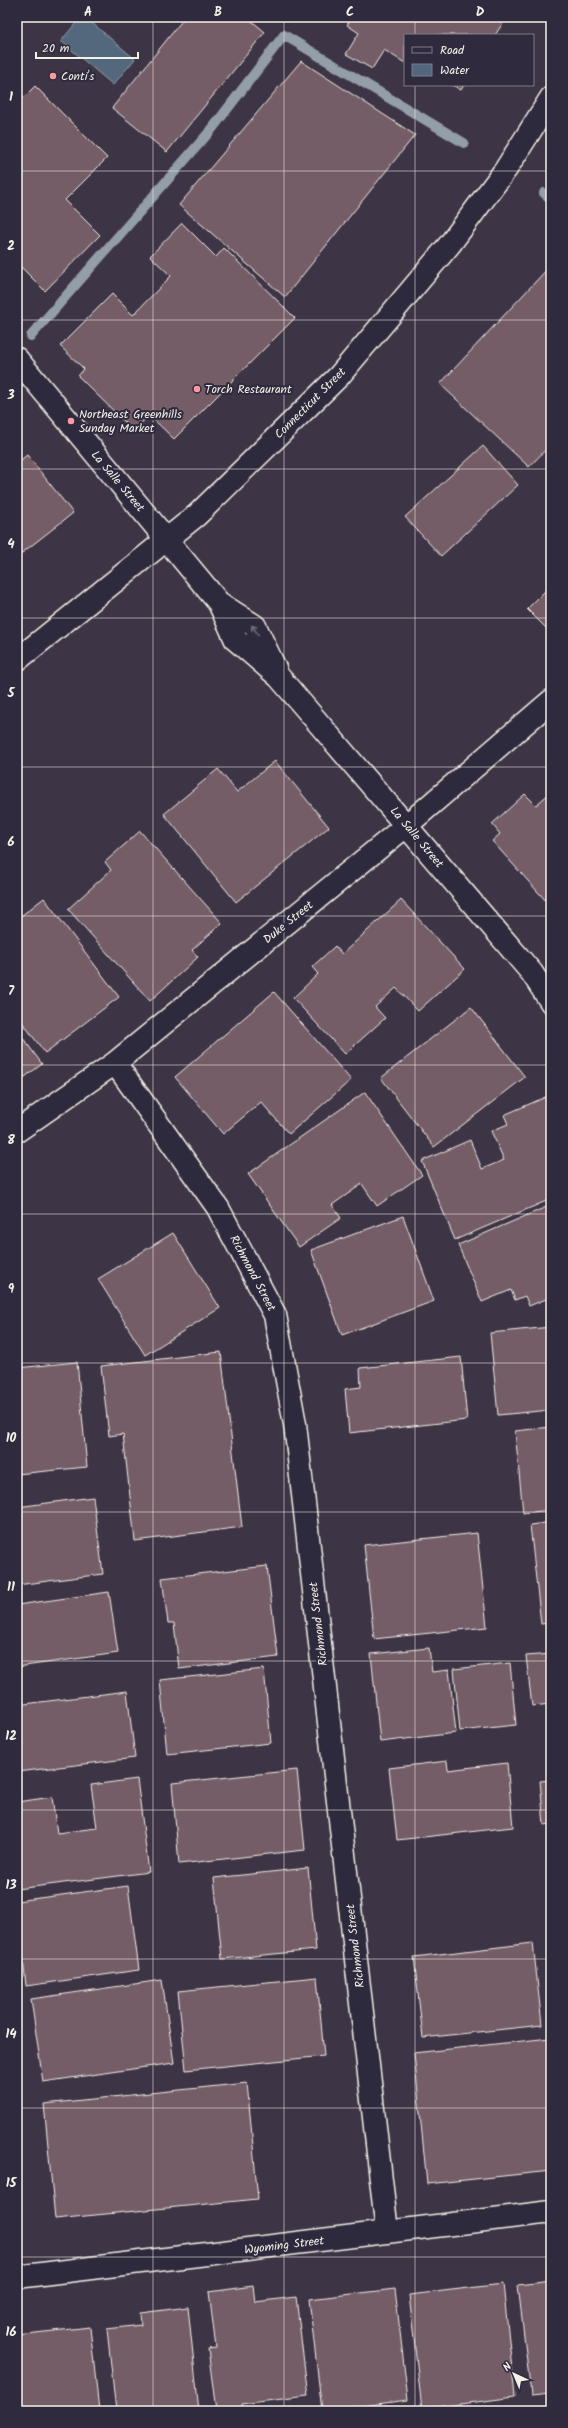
<svg xmlns="http://www.w3.org/2000/svg" width="568" height="2428" font-family="Kalam,sans-serif">
	<rect width="100%" height="100%" fill="#3d3445"/>
	<filter id="ink" filterUnits="userSpaceOnUse"><feTurbulence type="fractalNoise" baseFrequency=".025" numOctaves="2"/><feDisplacementMap in="SourceGraphic" scale="8" xChannelSelector="R" yChannelSelector="G"/><feConvolveMatrix kernelMatrix="1 2 1 2 8 2 1 2 1" color-interpolation-filters="sRGB"/></filter>
	<g filter="url(#ink)">
		<path fill="#52677d" stroke="#939ea8" d="M81,17H85L135,59L113,85L61,41Z"/>
		<g fill="none" stroke-linecap="round" stroke-linejoin="round">
			<path stroke="#939ea8" stroke-width="10" d="M544,193L551,199
				M31,336L212,129L284,35L464,143"/>
		</g>
		<path fill="#755d67" stroke="#f4f1e8" d="M185,17H247L265,32L167,152L112,108Z
			M352,17H507L495,35H405V63L384,50L372,69L346,54L359,33L347,25Z
			M301,61L415,135L285,297L179,205Z
			M452,85H464L461,90Z
			M35,86L107,158L65,200L100,235L45,291L17,263V104Z
			M182,223L216,257L224,248L295,318L174,439L149,415L134,431L78,376L84,369L60,346L112,294L133,315L171,276L150,256Z
			M551,265V444L529,467L440,384Z
			M483,446L518,485L441,556L405,517Z
			M27,455L73,513L17,557V463Z
			M551,585V632H550L527,609Z
			M275,761L329,827L236,902L164,814L218,769L237,792Z
			M551,792V899L547,902L492,841L500,834L492,824L525,794L536,805Z
			M140,831L222,923L192,950L198,957L150,1001L68,909L111,870L105,862Z
			M44,898L119,997L45,1053L17,1015V919Z
			M401,900L465,969L418,1011L396,988L375,1007L385,1018L345,1054L293,998L318,974L312,967L335,946L342,954Z
			M274,992L351,1080L289,1134L261,1102L223,1134L175,1077Z
			M471,1007L525,1077L434,1147L381,1078Z
			M17,1030L42,1064L17,1083Z
			M365,1092L422,1175L377,1206L362,1184L332,1205L341,1218L299,1247L248,1174Z
			M548,1096L551,1103V1199L455,1240L422,1161L470,1140L482,1169L504,1160L491,1131L508,1124L504,1115Z
			M551,1205V1297L529,1306L525,1296L515,1300L511,1290L482,1302L458,1245Z
			M403,1216L434,1301L342,1335L311,1250Z
			M173,1233L220,1308L145,1355L98,1279Z
			M551,1327V1410L498,1415L490,1333Z
			M221,1352L242,1527L135,1541L123,1434L109,1436L101,1366Z
			M461,1357L467,1420L349,1433L345,1389L361,1387L360,1368Z
			M77,1362L87,1467L17,1474V1368Z
			M551,1427V1510L523,1513L515,1431Z
			M93,1497L103,1574L17,1585V1507Z
			M551,1522V1623L541,1624L530,1525Z
			M477,1533L487,1627L374,1639L364,1545Z
			M267,1566L278,1657L179,1669L174,1623H168L162,1578Z
			M109,1592L118,1653L17,1667V1605Z
			M429,1648L432,1672L449,1670L456,1733L380,1742L371,1654Z
			M551,1654V1704L532,1706L526,1656Z
			M510,1663L516,1725L460,1731L454,1669Z
			M264,1669L271,1743L167,1754L160,1680Z
			M127,1691L135,1758L17,1772V1705Z
			M447,1761L448,1770L507,1763L513,1827L397,1840L389,1768Z
			M297,1770L305,1850L179,1864L172,1783Z
			M137,1779L149,1872L17,1889V1802L52,1797L57,1833L97,1828L91,1785Z
			M551,1780V1824L544,1825L540,1781Z
			M308,1868L316,1950L222,1959L214,1878Z
			M128,1886L139,1970L26,1986L17,1901Z
			M533,1943L542,2025L423,2038L414,1957Z
			M317,1977L324,2056L186,2070L178,1991Z
			M162,1980L174,2063L43,2082L31,1999Z
			M550,2038L551,2171L427,2184L414,2053Z
			M247,2083L258,2199L55,2219L44,2104Z
			M551,2281V2393L531,2395L518,2285Z
			M503,2284L515,2397L422,2409L409,2295Z
			M253,2286L255,2302L296,2297L308,2396L241,2404L242,2411H216L208,2349L216,2348L209,2292Z
			M395,2289L408,2400L322,2411L309,2299Z
			M188,2307L199,2411H116L107,2329L141,2325L140,2313Z
			M90,2327L99,2411H20L17,2379V2335Z"/>
		<g fill="none" stroke-linecap="round" stroke-linejoin="round">
			<g stroke="#f4f1e8" stroke-width="25">
				<path id="street" d="M17,359L219,603L236,640L279,677L532,973L551,1002
					M219,603L255,626L275,668
					M115,1063L218,1208L275,1315L295,1424L387,2232
					M17,1131L115,1063L407,825L551,701
					M17,2277L551,2212"/>
			</g>
			<g stroke="#f4f1e8" stroke-width="25">
				<path id="secondary" d="M17,660L197,515L339,376L450,244L506,169L551,98"/>
			</g>
			<use href="#street" stroke="#2f2a3d" stroke-width="22"/>
			<use href="#secondary" stroke="#2f2a3d" stroke-width="22"/>
		</g>
		<defs><path id="oneway-shaft" d="M-6 0H5M1.5-3L5.5 0L1.5 3" fill="none" stroke-width="1.6" stroke-linecap="round" stroke-linejoin="round"/></defs>
		<use stroke="#747079" href="#oneway-shaft" transform="translate(255 630) rotate(-124)"/>
	</g>
	<path fill="none" stroke="#f4f1e8" stroke-width="1" stroke-opacity="0.55" d="M153,17V2411M284,17V2411M415,17V35M415,85V2411M17,171H551M17,320H551M17,469H551M17,618H551M17,767H551M17,916H551M17,1065H551M17,1214H551M17,1363H551M17,1512H551M17,1661H551M17,1810H551M17,1959H551M17,2108H551M17,2257H551"/>
	<g fill="#ff9aa2" stroke="#2f2a3d" stroke-width="1.5">
		<circle cx="53" cy="76" r="4"/>
		<circle cx="197" cy="389" r="4"/>
		<circle cx="71" cy="421" r="4"/>
	</g>
	<g text-anchor="middle" stroke-width="4" stroke-linejoin="round" paint-order="stroke">
		<g font-size="12" fill="#f4f1e8" stroke="#2f2a3d" text-anchor="start">
			<text x="61" y="80">Conti's</text>
			<text x="205" y="393">Torch Restaurant</text>
			<text x="79" y="418">Northeast Greenhills<tspan x="79" dy="14">Sunday Market</tspan></text>
		</g>
		<g font-size="12" fill="#f4f1e8" stroke="#2f2a3d">
			<text transform="translate(310 403) rotate(-45)" y="4">Connecticut Street</text>
			<text transform="translate(118 481) rotate(50)" y="4">La Salle Street</text>
			<text transform="translate(417 837) rotate(50)" y="4">La Salle Street</text>
			<text transform="translate(288 922) rotate(-39)" y="4">Duke Street</text>
			<text transform="translate(253 1273) rotate(62)" y="4">Richmond Street</text>
			<text transform="translate(318 1624) rotate(-97)" y="4">Richmond Street</text>
			<text transform="translate(355 1946) rotate(-97)" y="4">Richmond Street</text>
			<text transform="translate(284 2245) rotate(-7)" y="4">Wyoming Street</text>
		</g>
	</g>
	<rect width="568" height="2428" fill="none" stroke="#2f2a3d" stroke-width="44"/>
	<rect x="404" y="34" width="130" height="52" fill="#2f2a3d" stroke="#7e7a81"/>
	<rect x="412" y="47" width="20" height="6" fill="#2f2a3d" stroke="#7e7a81"/>
	<text x="440" y="54" font-size="12" fill="#f4f1e8">Road</text>
	<rect x="412" y="64" width="20" height="12" fill="#52677d" stroke="#7e7a81"/>
	<text x="440" y="74" font-size="12" fill="#f4f1e8">Water</text>
	<g transform="translate(514 2374) rotate(316)" stroke="#2f2a3d" stroke-width="3" paint-order="stroke">
	<path d="M0-3L7 15L0 10L-7 15Z" fill="#f4f1e8"/>
	<text y="-6" font-size="11" font-weight="bold" text-anchor="middle" fill="#f4f1e8">N</text>
	</g>
	<path d="M36 52v6h102v-6" fill="none" stroke="#f4f1e8" stroke-width="2"/>
	<text x="42" y="52" font-size="12" fill="#f4f1e8" stroke="#2f2a3d" stroke-width="3" paint-order="stroke">20 m</text>
	<rect x="22" y="22" width="524" height="2384" fill="none" stroke="#f4f1e8" stroke-width="1.5"/>
	<g font-size="13" text-anchor="middle" font-weight="bold" fill="#f4f1e8">
		<text x="88" y="16">A</text>
		<text x="218" y="16">B</text>
		<text x="350" y="16">C</text>
		<text x="480" y="16">D</text>
		<text x="11" y="101">1</text>
		<text x="11" y="250">2</text>
		<text x="11" y="399">3</text>
		<text x="11" y="548">4</text>
		<text x="11" y="697">5</text>
		<text x="11" y="846">6</text>
		<text x="11" y="995">7</text>
		<text x="11" y="1144">8</text>
		<text x="11" y="1293">9</text>
		<text x="11" y="1442">10</text>
		<text x="11" y="1591">11</text>
		<text x="11" y="1740">12</text>
		<text x="11" y="1889">13</text>
		<text x="11" y="2038">14</text>
		<text x="11" y="2187">15</text>
		<text x="11" y="2336">16</text>
	</g>
</svg>
